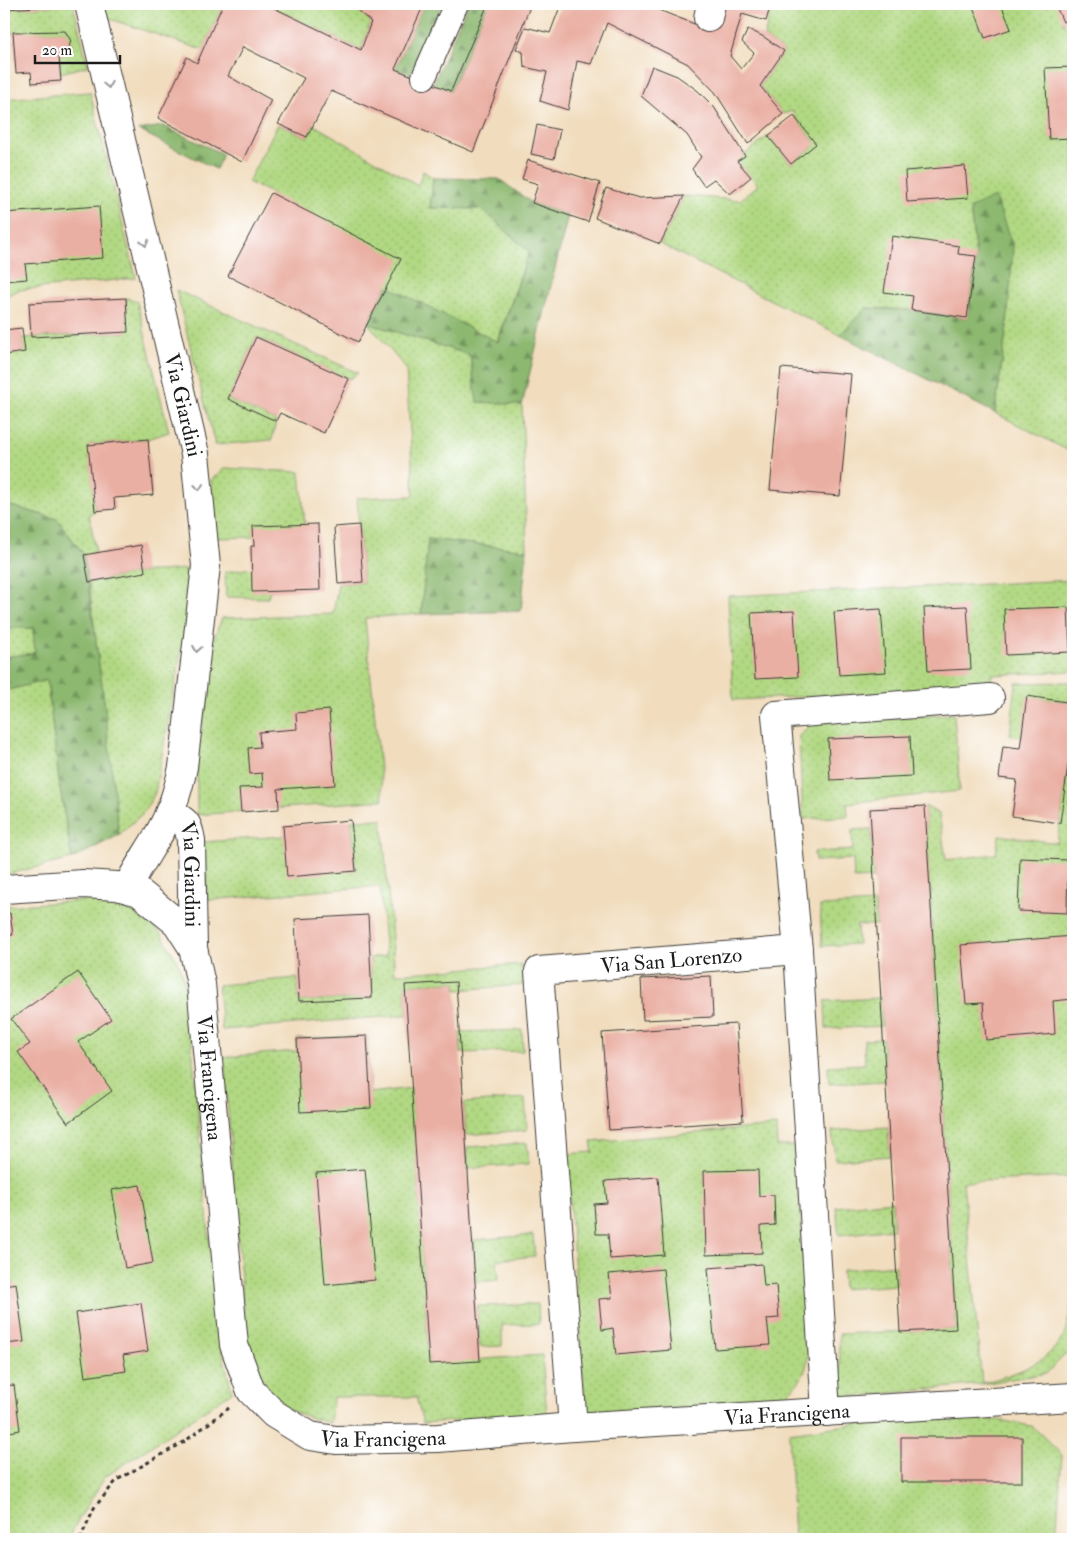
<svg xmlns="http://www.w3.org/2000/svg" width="1077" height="1543" font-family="'IM FELL Double Pica',serif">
	<defs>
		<pattern id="grass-dots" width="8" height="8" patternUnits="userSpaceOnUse" patternTransform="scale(1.25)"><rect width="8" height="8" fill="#b1d882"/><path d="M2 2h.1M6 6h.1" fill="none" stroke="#98b970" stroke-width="1.8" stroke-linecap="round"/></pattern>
		<pattern id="forest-firs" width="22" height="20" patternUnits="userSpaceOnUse" patternTransform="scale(1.25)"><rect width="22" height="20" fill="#8cb870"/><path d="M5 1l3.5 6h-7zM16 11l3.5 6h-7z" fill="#72955b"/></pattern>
	</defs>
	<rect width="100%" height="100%" fill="#fff"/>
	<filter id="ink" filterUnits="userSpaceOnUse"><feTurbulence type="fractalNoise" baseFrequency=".02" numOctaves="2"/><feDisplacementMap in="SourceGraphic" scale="10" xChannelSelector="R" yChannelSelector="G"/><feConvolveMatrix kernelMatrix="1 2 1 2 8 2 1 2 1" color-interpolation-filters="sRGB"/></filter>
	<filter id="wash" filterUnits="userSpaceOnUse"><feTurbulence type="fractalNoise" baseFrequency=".0096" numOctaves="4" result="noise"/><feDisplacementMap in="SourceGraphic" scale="20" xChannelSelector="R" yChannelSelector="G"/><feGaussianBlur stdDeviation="1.12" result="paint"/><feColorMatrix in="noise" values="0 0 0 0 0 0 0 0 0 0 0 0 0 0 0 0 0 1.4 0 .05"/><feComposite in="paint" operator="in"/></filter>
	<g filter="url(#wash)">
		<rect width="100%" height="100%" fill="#f1ddbe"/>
		<path fill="url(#grass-dots)" stroke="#667a4f" d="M53,4H73L88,66L60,73L59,57L67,53L71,41L65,31L4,34V9L53,6Z
			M104,4H223L203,50L107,18Z
			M266,4H350L371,22L361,50Z
			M772,4H1073V18L1063,22L1073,35V453L995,413L1007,325L970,208L976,256L967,318L911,310L866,308L840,335L660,244L684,196L740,200L758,185L737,161L768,136L791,164L816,144L794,116L793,111L783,114L760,86L784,51L764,37Z
			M90,92L136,278L19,290L4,297V99Z
			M278,124L307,137L314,125L418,185L423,171L433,178L430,208L482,209L529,252L497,342L387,286L271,193L248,182Z
			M176,290L358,373L349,379L256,337L228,399L276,421L272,440L215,445Z
			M126,298L137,301L169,432L148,439L89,445L95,511L89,514L96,552L84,555L57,519L4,504V355L25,352L23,338L127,332Z
			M368,323L470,355L477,401L522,405L527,550L428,539L421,614L365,618L383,800L197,815V753L208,697L214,638L222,618L333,614L338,584L363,582L357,498L414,496L406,369Z
			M225,468L300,472L305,525L254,537L216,538L211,480Z
			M252,568L270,591L268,598L226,597L225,572Z
			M187,569V613L182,647L155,793L144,812L119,835L89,582L145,572Z
			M1073,580V671L991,675L992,688L733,700L728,596Z
			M34,628L35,653L4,657V629Z
			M47,680L60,789L72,859L4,875V691Z
			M1073,682V703L1028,697L1022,737L1010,735L1016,683Z
			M954,714L960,791L847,803L848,816L803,819L799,736L812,723Z
			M1073,730V1177L963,1182L982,1383C1011,1375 1049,1364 1064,1335C1069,1323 1070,1306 1073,1293V1347L1047,1373L982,1384L841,1398L839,1334L956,1329L925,806L939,814L946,860L996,854L999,835L1057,843Z
			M382,819L395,974L521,964L523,985L457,990L456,982L405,985L407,1015L222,1030L218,985L297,978L299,1001L372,998L370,958L386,956L380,886L208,900L203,842L284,836L356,870L351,820Z
			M871,829L874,878L854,879L853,859L815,861L814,852L853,850L852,830Z
			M92,900L125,906L160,932L180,966L187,991L218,1335L232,1392L105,1477L77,1522L68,1539H4V906Z
			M875,903L876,925H857L858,944L822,946L820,906Z
			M881,998L882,1026L826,1029L825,1001Z
			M522,1030L523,1051L461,1053L460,1032Z
			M367,1036L370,1093L412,1088L429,1363L542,1355L547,1415L423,1423L416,1397H333L330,1423L305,1416L287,1409L271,1393L253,1364L245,1331L224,1057L297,1051V1039Z
			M883,1039L886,1081L829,1084L828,1066L865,1064L864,1040Z
			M525,1098L527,1130L466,1135L464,1103Z
			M776,1126L777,1146H796L809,1345C807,1375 803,1380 780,1400L586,1415L566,1154L593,1152L591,1142Z
			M888,1127L890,1156L835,1160L832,1131Z
			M527,1143L529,1164L468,1168L467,1147Z
			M892,1201L894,1229L839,1235L836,1207Z
			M533,1235L535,1256L497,1260L499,1280L476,1282L473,1240Z
			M896,1265L897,1285L843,1289L842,1270Z
			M538,1304L539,1324L502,1325V1346L480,1347L477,1306Z
			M900,1418L998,1420L1032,1426L1062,1455L1056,1539H794L789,1433Z"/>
		<path fill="url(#forest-firs)" stroke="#546a46" d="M424,4H442L410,76L395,69Z
			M468,4H488L451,91L433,84Z
			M163,126L223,154L216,169L138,130Z
			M433,178L499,179L532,203L568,215L522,405L477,402L470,355L368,323L387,286L498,342L529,252L482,209L430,208Z
			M995,197L1013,247L1007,325L995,413L840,335L866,308L911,310L967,318L976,256L970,208Z
			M4,504L57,519L84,555L104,700L119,835L72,859L60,789L47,680L4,691V657L35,653L33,628L4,629Z
			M428,539L527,550L521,611L421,614Z"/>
		<g id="blocks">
			<path fill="#eaafa3" d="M4,4H53V6L4,9Z
				M223,4H266L361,50L371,22L350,4H424L395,69L451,91L488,4H531L473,152L331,91L307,137L278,124L304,78L243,47L228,76L271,100L242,162L158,118L187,57L197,63Z
				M561,4H643L710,30L715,4H771L766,21L742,14L730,56L741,69L754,53L742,42L748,29L764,37L784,51L760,86L783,114L748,144L715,92L688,64L607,23L591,64L577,61L568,110L540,101L547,72L524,67L523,52L516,49L525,27L550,33Z
				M972,4H1001L1011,29L985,38Z
				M1055,4H1073V18L1063,22Z
				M65,31L71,41L67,53L59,57L61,81L32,83L31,72L16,73L13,32Z
				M652,66L677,76L697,90L714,107L745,156L737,161L751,177L730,194L714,179L704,186L692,169L701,157L687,135L641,96Z
				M1073,67V138L1049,139L1045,68Z
				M794,116L816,144L791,164L768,136Z
				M537,125L560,130L554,159L531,154Z
				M528,160L600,183L588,222L532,203L538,184L522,179Z
				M965,166L968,198L907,202L905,171Z
				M606,188L639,198L684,196L660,244L595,218Z
				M271,193L401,259L358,342L228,276Z
				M99,206L103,258L25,264L27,279L4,281V213Z
				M892,236L959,246L958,254L976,256L967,318L911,310L913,296L884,292Z
				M126,298L128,332L31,337L29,303Z
				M22,328L25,352L4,355V330Z
				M256,337L349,379L324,433L280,413L276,421L228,399Z
				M781,368L851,374L840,496L770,490Z
				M148,439L153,495L114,498L115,509L95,511L88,445Z
				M318,524L320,590L252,592L251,546H254L253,526Z
				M359,525L363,582L338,584L334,527Z
				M141,545L145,572L89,582L84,555Z
				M967,606L971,669L928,671L924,608Z
				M1068,607L1070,652L1006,655L1004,609Z
				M881,609L886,672L839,675L834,612Z
				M794,611L798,677L755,679L751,613Z
				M1027,696L1073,703V730L1060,823L1012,816L1017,780L999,778L1003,746L1020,748Z
				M329,710L335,785L278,789L279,809L241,812L239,788L263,787L262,773L250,774L248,748L260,747L259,732L297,729L296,713Z
				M910,736L912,776L830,780L828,739Z
				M925,806L956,1329L900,1332L870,809Z
				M351,820L356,871L287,877L283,826Z
				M1020,858L1068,860L1067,913L1018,911Z
				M4,913H10L13,935L4,936Z
				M368,915L372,998L299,1001L295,919Z
				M1073,936V999L1053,1001L1055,1034L986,1040L983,1003L966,1004L961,945Z
				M78,972L111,1019L78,1042L112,1091L68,1123L18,1052L30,1044L11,1019Z
				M711,976L713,1017L643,1020L641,979Z
				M456,982L480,1361L429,1364L405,985Z
				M736,1024L743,1121L609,1130L602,1033Z
				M367,1036L371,1108L300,1112L297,1039Z
				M365,1169L375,1280L325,1285L316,1173Z
				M758,1170L759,1196L774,1195L775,1225L761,1226L762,1253L706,1255L704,1171Z
				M658,1177L664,1255L610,1259L608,1234H596L594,1204L607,1203L605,1181Z
				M140,1185L153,1263L125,1268L112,1190Z
				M762,1264L764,1286L776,1285L779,1318L767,1319L770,1345L715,1349L708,1268Z
				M663,1269L671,1350L616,1355L613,1328L602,1330L599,1299L612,1298L609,1274Z
				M16,1283L24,1342L4,1344V1285Z
				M141,1303L148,1351L123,1355L126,1371L85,1377L76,1313Z
				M14,1385L20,1430L4,1433V1386Z
				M901,1437H1022V1482H901Z"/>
		</g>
	</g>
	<g filter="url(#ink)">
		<use href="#blocks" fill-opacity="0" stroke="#3c3934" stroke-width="1"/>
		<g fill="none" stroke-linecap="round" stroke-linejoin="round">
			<g stroke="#3c3934" stroke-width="26">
				<path id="pedestrian" d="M424,77L456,4"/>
			</g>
			<g stroke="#3c3934" stroke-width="30">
				<g id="minor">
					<path id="s1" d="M89,4L195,454L206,566L183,767C178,792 170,816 157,837C147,854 136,870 127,888"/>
					<path d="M708,18L711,4"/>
					<path id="s2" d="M169,813C185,820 188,822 191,840L193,948"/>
					<path d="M798,950L776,715L990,698"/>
					<path id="s3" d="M573,1427L539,971L798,950L826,1412"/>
				</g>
			</g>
			<g stroke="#3c3934" stroke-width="30">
				<g id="tertiary">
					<path id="s4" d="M4,889L83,884L117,886L139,892L177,923L193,948L201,984L234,1345L251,1391L274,1414L310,1436L336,1440L438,1438L573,1427L1073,1397"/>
				</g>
			</g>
			<path stroke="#3c3934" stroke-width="3" stroke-dasharray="4 4" stroke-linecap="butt" d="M80,1539L94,1508L117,1480L184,1442L229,1408"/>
			<use href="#pedestrian" stroke="#fff" stroke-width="24"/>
			<use href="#minor" stroke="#fff" stroke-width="28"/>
			<use href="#tertiary" stroke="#fff" stroke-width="28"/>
		</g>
		<defs><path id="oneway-chevron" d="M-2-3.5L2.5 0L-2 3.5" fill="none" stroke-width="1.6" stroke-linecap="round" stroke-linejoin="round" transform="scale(1.25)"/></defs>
		<g stroke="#999">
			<use href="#oneway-chevron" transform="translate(108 85) rotate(77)"/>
			<use href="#oneway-chevron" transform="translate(145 243) rotate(77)"/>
			<use href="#oneway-chevron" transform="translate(199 487) rotate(83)"/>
			<use href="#oneway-chevron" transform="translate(197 649) rotate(99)"/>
		</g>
	</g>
	<g text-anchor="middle" stroke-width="4" stroke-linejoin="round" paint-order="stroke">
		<g font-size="21" fill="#1c1c1c" stroke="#fff">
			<text dy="7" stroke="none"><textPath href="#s1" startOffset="412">Via Giardini</textPath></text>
			<text dy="7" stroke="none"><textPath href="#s2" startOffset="72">Via Giardini</textPath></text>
			<text dy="7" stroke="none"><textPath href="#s3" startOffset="590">Via San Lorenzo</textPath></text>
			<text dy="7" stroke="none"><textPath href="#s4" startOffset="346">Via Francigena</textPath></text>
			<text dy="7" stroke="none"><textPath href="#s4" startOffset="1216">Via Francigena</textPath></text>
			<text dy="7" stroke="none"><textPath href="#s4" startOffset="811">Via Francigena</textPath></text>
		</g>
	</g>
	<rect width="1077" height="1543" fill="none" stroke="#fff" stroke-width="20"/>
	<path d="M35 55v8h85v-8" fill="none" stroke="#1c1c1c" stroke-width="2.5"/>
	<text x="42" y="55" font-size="15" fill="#1c1c1c" stroke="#ffffff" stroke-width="4" paint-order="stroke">20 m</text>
</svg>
